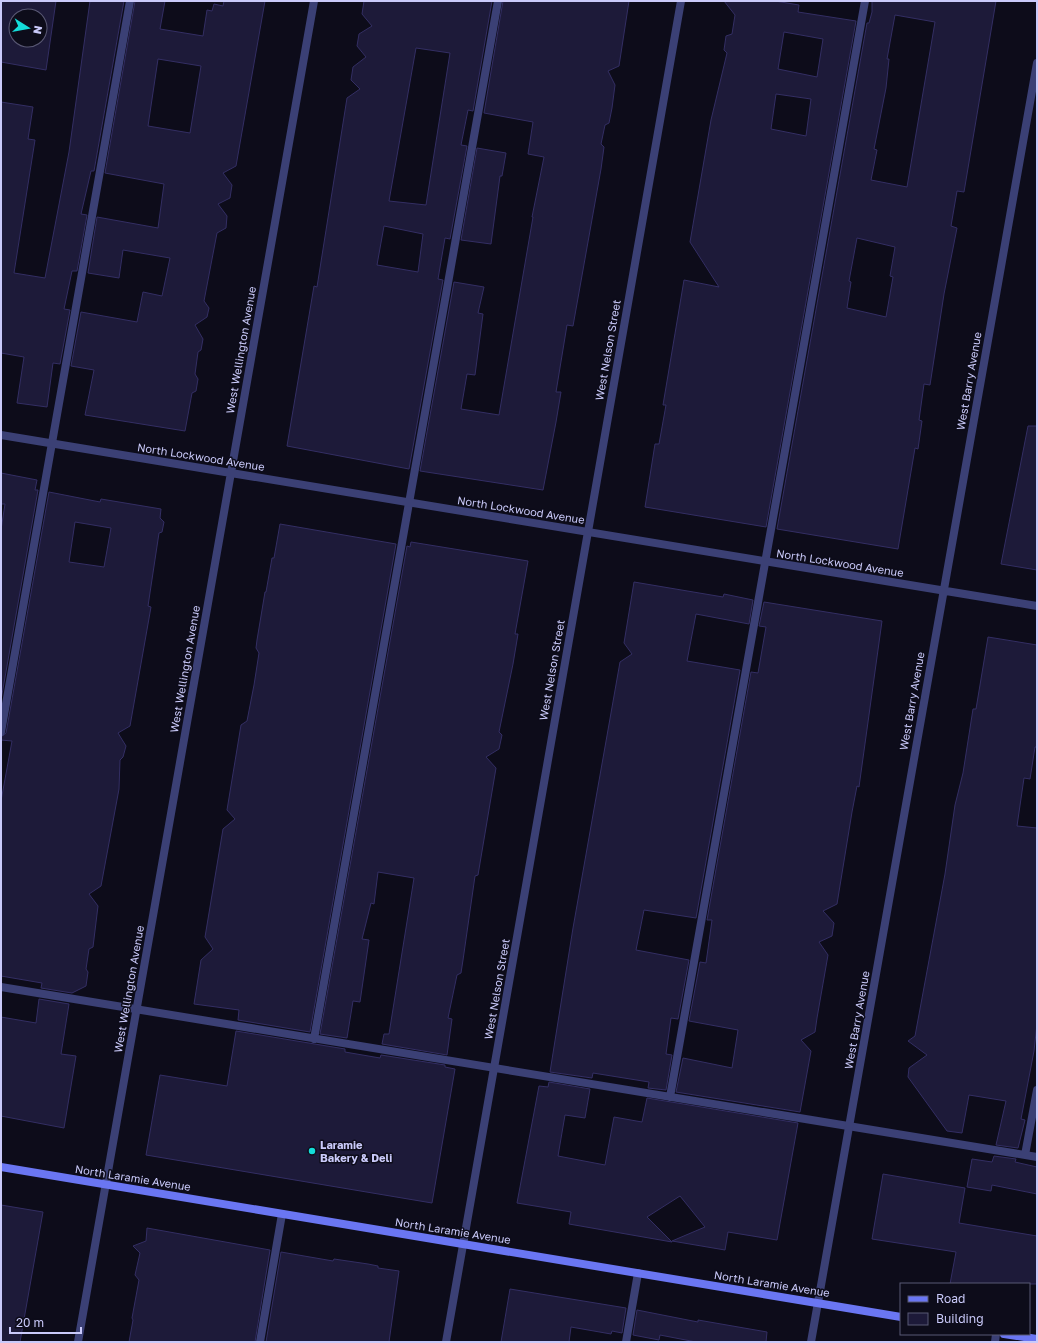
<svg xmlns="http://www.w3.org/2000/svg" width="1038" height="1343" font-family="'Golos Text',sans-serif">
	<rect width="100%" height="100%" fill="#0d0c1a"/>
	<path fill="#1d1a39" stroke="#332e63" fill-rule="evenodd" d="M1,1H56L46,70L1,62ZM16,16H40V40H16Z
		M90,1H124L94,171H91L81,214L87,215L77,271H72L64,309L70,310L60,364L53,363L47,407L17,403L24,357L1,353V102L33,107L28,139L35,140L14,273L45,278L69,152Z
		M135,1H165L160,29L203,36L207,10L212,11L214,4L223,6L224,1H265L236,166L223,173L232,185L230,198L218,204L227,216L226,228L217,233L204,301L209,308L207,317L195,325L203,339L201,350L198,352L195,374L198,379L196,391L192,393L185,431L85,415L94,370L71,366L81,312L137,322L143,292L162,296L170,258L123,250L119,278L88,273L97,217L158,228L164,184L105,173ZM158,59L201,66L190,133L148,126Z
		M364,1H492L473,111L468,110L461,145L467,146L450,239L445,238L438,279L443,280L409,469L287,446L314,286L317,287L347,98L360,89L351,80L353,67L366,57L357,46L359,34L372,26L362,14ZM416,48L450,53L426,205L389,201ZM384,226L423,234L418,272L377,265Z
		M503,1H629L619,66L608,71L615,85L612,108L609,123L605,125L601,144L604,147L601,169L573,326L567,325L556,392H561L556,422L543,490L420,471L454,282L484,287L478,313L483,314L475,375L467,374L461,409L499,415L533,217H532L544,157L528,154L533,122L484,113Z
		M724,1H775L799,5L798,12L856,21L766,527L645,507L655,444H659L666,405H663L684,280L719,287L690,242L711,120L727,53L724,50L726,36L732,34L735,15ZM784,32L823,39L817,77L778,69ZM776,94L811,99L806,136L771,129Z
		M872,1H996L964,192L957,191L951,226L957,228L944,294L930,385L924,384L919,420L922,421L918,449L915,448L898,549L777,529L867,23H869L872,12ZM895,15L935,22L907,187L871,180L877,150L874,149L886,88L889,59H887ZM857,238L895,247L890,276L893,277L886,317L847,308L851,282L849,281Z
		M477,148L506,153L502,176H500L491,244L461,240Z
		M1028,426H1037V570L1001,564Z
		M1,473L37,480L35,490H38L1,700V530L5,504H1Z
		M49,492L100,502L101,499L161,509L160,518L164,522L162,532L159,533L148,606L151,607L130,726L118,733L126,746L123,757L120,760L119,789L101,886L89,894L98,906L93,947L89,949L86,969L88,972L86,986L72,993L41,988L42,983L1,976V801L12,741L1,740V737L6,733ZM75,522L111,528L104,567L69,562Z
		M280,524L396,544L310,1032L238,1020L239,1010L194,1004L201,960L213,949L205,937L223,829L235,819L227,810L241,725L247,721L254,685L259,653L256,648L257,640L265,592H266L272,558H274Z
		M411,542L528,561L515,634H518L513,664L499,732L502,735L499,749L486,757L496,768L478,875L475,876L463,960L461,973L457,975L448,1018L452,1019L447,1055L382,1044L384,1034H389L414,878L378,872L374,904L371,903L362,939L369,940L360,1002L353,1001L347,1038L320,1034L407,546L410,547Z
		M634,582L723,597L724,594L753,600L749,624L696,614L687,661L740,670L696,918L644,910L636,950L689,960L678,1019L671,1018L666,1054L672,1055L666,1090L648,1088L649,1082L593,1073L592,1078L550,1072L573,928L620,662L632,654L624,643Z
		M764,602L882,621L859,787L857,786L852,812L837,904L823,911L834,923L832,936L819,942L828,955L817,1018L815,1032L801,1040L811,1051L800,1112L676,1092L683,1058L732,1068L738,1030L689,1021L700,962L706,963L712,920H707L751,672L758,673L766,627L759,626Z
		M988,637L1037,645V747H1035L1030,779L1024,778L1017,826L1037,828V1024L1034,1051L1021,1119L1025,1120L1018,1148L996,1145L1006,1101L969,1095L962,1133L947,1131L908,1077L909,1068L927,1055L908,1041L915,1036L945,874L955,805L963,773L973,709H976Z
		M39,999L69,1004L61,1054L76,1056L64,1128L1,1116V1017L36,1023Z
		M236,1031L345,1049V1052L380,1058L381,1055L445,1065V1067L455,1069L432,1203L146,1155L160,1075L227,1086Z
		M549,1082L590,1089L585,1118L565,1115L558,1156L605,1165L614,1117L642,1122L647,1098L798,1123L777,1240L728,1232L725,1250L672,1241L705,1227L680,1196L647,1217L672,1242L569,1224L571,1212L517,1203L539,1086L548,1087Z
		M994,1156L1016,1159L1015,1162L1037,1167V1194L992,1185L991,1191L967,1187L972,1159L992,1162Z
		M883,1174L965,1188L959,1223L1037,1236V1284H950L956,1252L872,1239Z
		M1,1205L43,1212L20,1342H1Z
		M147,1228L270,1250L255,1342H129L133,1320L132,1318L139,1280L135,1275L140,1253L133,1246L146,1241Z
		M281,1252L333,1261L334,1259L368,1264L378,1266V1268L399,1271L389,1342H266Z
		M510,1289L626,1308L622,1333L612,1331L611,1334L571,1327L569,1342H501Z
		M637,1310L698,1322V1320L767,1332L766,1342H696L660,1335L659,1340L633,1335Z"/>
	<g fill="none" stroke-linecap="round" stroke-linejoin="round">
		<path stroke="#3b4075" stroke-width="8" d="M1,732L130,1
			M1,987L1037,1157
			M314,1039L498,1
			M670,1097L865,1
			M1025,1155L1037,1090
			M260,1342L282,1214
			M626,1342L638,1273
			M995,1342L996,1334"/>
		<path stroke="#3b4075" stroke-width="8" d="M1,435L1037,606
			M78,1342L314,1
			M446,1342L681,1
			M811,1342L1037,63"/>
		<path stroke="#6a76f2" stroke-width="8" d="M1,1167L901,1317
			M1004,1334L1037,1339"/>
	</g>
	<circle fill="#14dcd9" stroke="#0d0c1a" stroke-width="1.5" cx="312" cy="1151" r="4"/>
	<g text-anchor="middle" stroke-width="3" stroke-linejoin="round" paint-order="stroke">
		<g font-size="11" fill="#cacafa" stroke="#0d0c1a">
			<text transform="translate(241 350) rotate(-80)" y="4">West Wellington Avenue</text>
			<text transform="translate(608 350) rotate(-80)" y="4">West Nelson Street</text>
			<text transform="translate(969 381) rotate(-80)" y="4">West Barry Avenue</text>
			<text transform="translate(201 457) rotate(9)" y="4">North Lockwood Avenue</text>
			<text transform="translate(521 510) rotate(9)" y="4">North Lockwood Avenue</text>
			<text transform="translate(840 563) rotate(9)" y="4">North Lockwood Avenue</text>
			<text transform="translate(185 669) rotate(-80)" y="4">West Wellington Avenue</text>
			<text transform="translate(552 670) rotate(-80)" y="4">West Nelson Street</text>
			<text transform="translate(912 701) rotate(-80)" y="4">West Barry Avenue</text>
			<text transform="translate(129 989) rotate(-80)" y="4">West Wellington Avenue</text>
			<text transform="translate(497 989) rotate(-80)" y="4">West Nelson Street</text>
			<text transform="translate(857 1020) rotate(-80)" y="4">West Barry Avenue</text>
			<text transform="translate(133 1178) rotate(9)" y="4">North Laramie Avenue</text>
			<text transform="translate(453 1231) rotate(9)" y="4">North Laramie Avenue</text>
			<text transform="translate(772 1284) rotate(9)" y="4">North Laramie Avenue</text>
		</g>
		<g font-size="11" font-weight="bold" fill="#cacafa" stroke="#0d0c1a" text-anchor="start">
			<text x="320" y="1149">Laramie<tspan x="320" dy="13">Bakery &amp; Deli</tspan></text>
		</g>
	</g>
	<rect width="1038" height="1343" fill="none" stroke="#cacafa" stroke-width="4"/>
	<rect x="900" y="1283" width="130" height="52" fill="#0d0c1a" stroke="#595874"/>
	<rect x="908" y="1296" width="20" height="6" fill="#6a76f2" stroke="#595874"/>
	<text x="936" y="1303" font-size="12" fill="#cacafa">Road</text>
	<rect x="908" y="1313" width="20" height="12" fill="#1d1a39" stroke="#595874"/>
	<text x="936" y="1323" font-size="12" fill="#cacafa">Building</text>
	<g transform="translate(28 28) rotate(101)"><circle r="19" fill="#0d0c1a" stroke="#595874"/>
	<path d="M0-3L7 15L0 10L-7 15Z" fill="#14dcd9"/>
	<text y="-6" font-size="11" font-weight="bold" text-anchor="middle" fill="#cacafa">N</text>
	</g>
	<path d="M10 1327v6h71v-6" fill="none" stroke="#cacafa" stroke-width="2"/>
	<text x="16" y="1327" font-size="12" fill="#cacafa" stroke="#0d0c1a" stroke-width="3" paint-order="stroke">20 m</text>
</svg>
